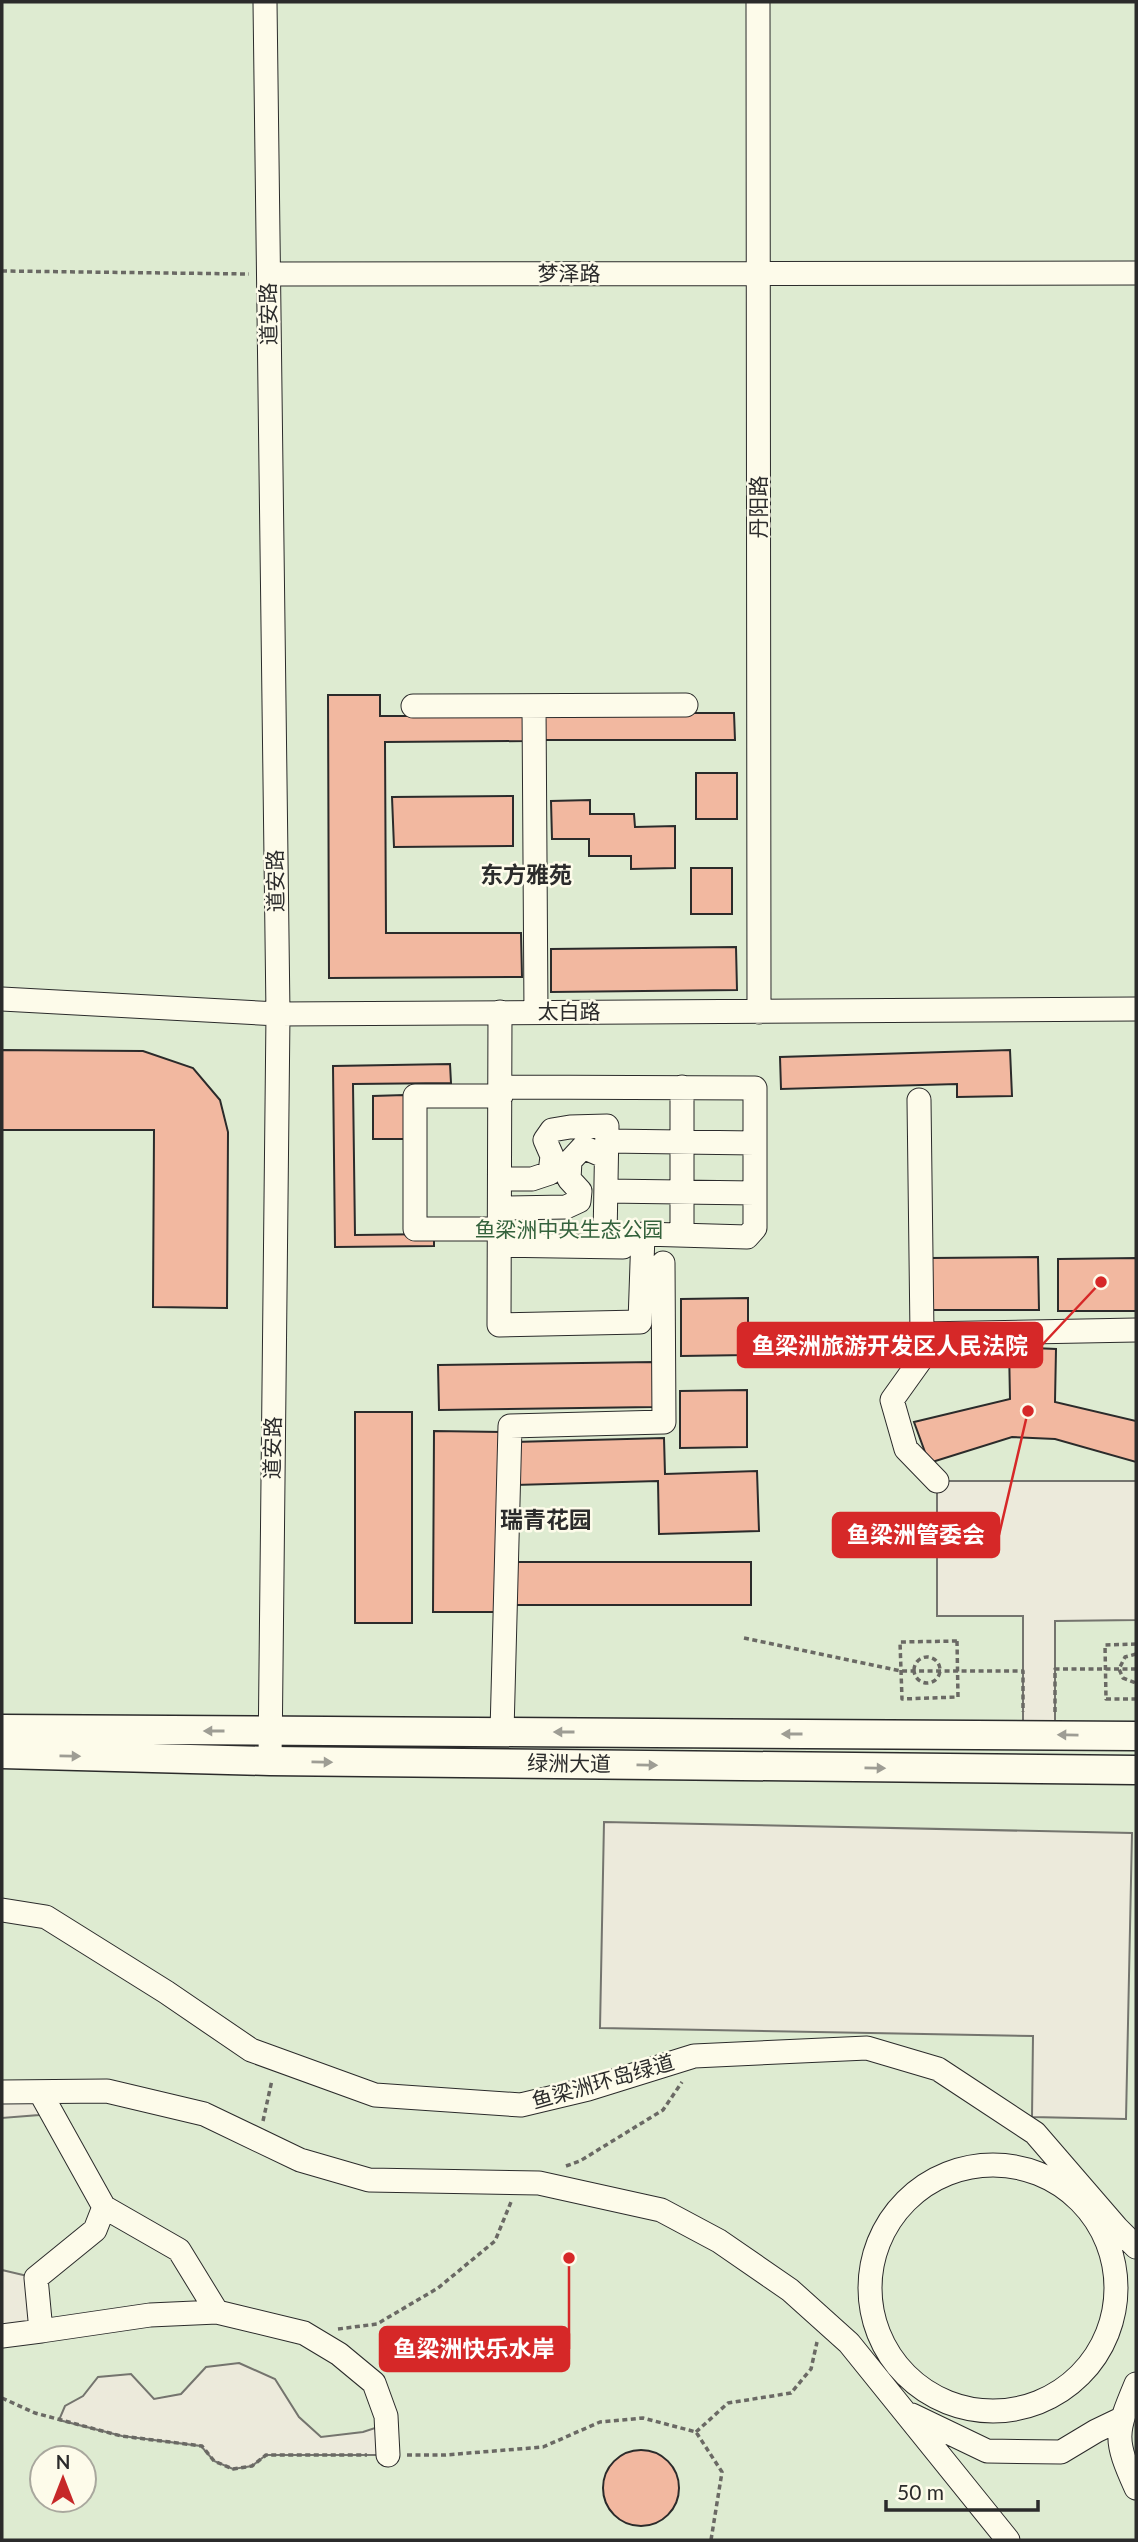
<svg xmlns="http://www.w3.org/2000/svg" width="1138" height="2542" font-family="Lato,'Noto Sans SC',sans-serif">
	<rect width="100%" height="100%" fill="#fdfbea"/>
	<path fill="#deebd1" stroke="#74746e" stroke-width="2" fill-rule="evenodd" d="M2,2H1136V2540H2ZM42,2458H84V2500H42Z"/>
	<path fill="#eceadb" stroke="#74746e" stroke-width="2" d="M937,1481H1136V1620L1055,1621V1735H1023V1616H937Z
		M604,1822L1132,1833L1126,2119L1032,2117L1033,2036L600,2028Z
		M2,2092H40L39,2115L2,2118Z
		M2,2270L36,2278L41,2331L2,2336Z
		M239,2363L275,2379L299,2417L321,2437L363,2432L387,2424L388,2455H266L252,2466L233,2469L214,2461L201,2446L122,2436L59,2420L65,2406L83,2396L98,2377L131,2374L154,2399L181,2394L206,2367Z"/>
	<path fill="#f2b8a0" stroke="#2b2b2b" stroke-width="2" d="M328,695H380V716H527V741L385,742L386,933H521L522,977L329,978Z
		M542,713H734L735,740H541Z
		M696,773H737V819H696Z
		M513,796V846L394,847L392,797Z
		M590,800V814H634L635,827L675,826V868L631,869V856H589V839H552L551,801Z
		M691,868H732V914H691Z
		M736,947L737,990L551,992V949Z
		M2,1050L143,1051L193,1068L220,1100L228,1132L227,1308L153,1307L154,1130H2Z
		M1010,1050L1012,1096L957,1097V1084L781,1089L780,1057Z
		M450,1064L451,1083L353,1084L355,1235L434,1234V1246L335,1247L333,1066Z
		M404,1095V1139H373V1096Z
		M1038,1257L1039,1310H931V1258Z
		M1136,1258V1311H1058V1259Z
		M748,1298V1355L681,1356V1299Z
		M1009,1347L1056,1349L1055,1402L1136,1421V1462L1055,1439L1012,1437L929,1463L914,1422L1010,1399Z
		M654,1362V1407L439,1410L438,1365Z
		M747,1390V1447L680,1448V1391Z
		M355,1412H412V1623H355Z
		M434,1431L502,1432L501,1612H433Z
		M664,1438L665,1474L757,1471L759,1531L659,1534L658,1481L515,1485L514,1442Z
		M513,1562H751V1605H513Z
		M603 2488a38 38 0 1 1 76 0a38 38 0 1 1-76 0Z"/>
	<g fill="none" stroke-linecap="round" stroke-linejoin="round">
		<g stroke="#2b2b2b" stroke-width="25">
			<path id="minor" d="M265,2L278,1014L270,1761
				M758,2L759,1012
				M269,274L1136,273
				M413,706L686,705
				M534,706L536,1012
				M2,999L278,1014L1136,1009
				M500,1012L499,1325L640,1322L643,1234L747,1237L755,1228V1088L501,1087
				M682,1087V1235
				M919,1100L922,1334L1136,1330
				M607,1141L755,1143
				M500,1179H532L550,1173L552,1156L545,1140L552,1130L570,1127L607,1126L605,1238L643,1239
				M606,1191L755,1193
				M500,1208L566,1207L579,1201L580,1191L569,1179L570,1161L583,1147L606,1157
				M500,1229H415V1096H501
				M500,1245L623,1247
				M922,1334V1358L892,1400L906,1449L937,1481
				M502,1732L510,1426L664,1422L663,1263
				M2,1910L46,1917L166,1992L251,2050L375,2095L521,2105L588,2089L694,2056L867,2048L938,2069L1035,2133L1117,2228L1136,2247
				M2,2092L107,2091L204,2114L300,2160L369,2180L539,2183L661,2210L719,2241L790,2290L849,2343L1008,2540
				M40,2092L104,2207L95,2230L36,2278L41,2331L150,2315L217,2312
				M870 2288a123 123 0 1 1 246 0a123 123 0 1 1-246 0Z
				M104,2207L179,2250L217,2312L304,2333L339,2354L374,2383L386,2416L388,2455
				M2,2336L41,2331
				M1136,2384C1115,2434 1114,2439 1136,2488
				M912,2415L987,2451L1061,2452L1096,2431L1121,2419"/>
		</g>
		<g stroke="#2b2b2b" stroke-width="31">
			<path id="major" d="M2,1729L1136,1736
				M2,1754L270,1761L1136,1770"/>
		</g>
		<path stroke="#6a6964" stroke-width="3.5" stroke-dasharray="5 3.5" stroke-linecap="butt" d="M2,271L249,274
			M744,1638L901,1671H1023V1712
			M957,1641L958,1697L902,1699L900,1642Z
			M1136,1644L1105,1645L1106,1699H1136
			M1136,1654L1125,1657L1119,1669L1123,1678L1136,1683
			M914 1670a13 13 0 1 1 26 0a13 13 0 1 1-26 0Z
			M1055,1712V1669H1136
			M263,2121L272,2080
			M566,2166L580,2161L663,2110L682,2082
			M338,2329L377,2324L438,2288L495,2241L511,2202
			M2,2398L35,2413L121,2436L202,2446L214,2461L233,2469L252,2466L266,2455H367
			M696,2432L728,2403L791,2393L811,2369L817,2342
			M407,2455H445L543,2447L600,2422L643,2418L696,2432L722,2472L711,2540"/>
		<use href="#minor" stroke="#fdfbea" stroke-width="23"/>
		<use href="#major" stroke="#fdfbea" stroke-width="28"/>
	</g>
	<defs><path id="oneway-solid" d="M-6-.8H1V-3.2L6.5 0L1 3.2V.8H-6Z" transform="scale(1.75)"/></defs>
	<g fill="#9e9d94">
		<use href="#oneway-solid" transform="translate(214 1731) rotate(-180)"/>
		<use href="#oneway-solid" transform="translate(564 1732) rotate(-180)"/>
		<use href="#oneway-solid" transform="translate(792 1734) rotate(-180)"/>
		<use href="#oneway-solid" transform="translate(1068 1735) rotate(-179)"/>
		<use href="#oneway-solid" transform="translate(70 1756) rotate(1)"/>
		<use href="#oneway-solid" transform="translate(322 1762) rotate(1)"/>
		<use href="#oneway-solid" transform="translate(647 1765) rotate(1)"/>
		<use href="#oneway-solid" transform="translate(875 1768) rotate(1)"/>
	</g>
	<g text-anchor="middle" stroke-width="5" stroke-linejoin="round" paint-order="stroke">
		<g font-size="21" fill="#2b2b2b" stroke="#fdfbea">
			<text x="569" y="281">梦泽路</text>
			<text transform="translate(269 314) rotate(-91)" y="7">道安路</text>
			<text transform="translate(759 507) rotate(-90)" y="7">丹阳路</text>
			<text transform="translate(276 881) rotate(-91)" y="7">道安路</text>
			<text x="569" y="1019">太白路</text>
			<text transform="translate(273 1448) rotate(-89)" y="7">道安路</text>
			<text transform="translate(569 1764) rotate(1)" y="7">绿洲大道</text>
			<text transform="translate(603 2082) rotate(-16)" y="7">鱼梁洲环岛绿道</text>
		</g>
		<g font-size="21" fill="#34623c" stroke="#fdfbea">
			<text x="569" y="1237">鱼梁洲中央生态公园</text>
		</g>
		<g font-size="23" font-weight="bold" fill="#2b2b2b" stroke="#fdfbea">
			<text x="526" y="883">东方雅苑</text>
			<text x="546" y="1528">瑞青花园</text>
		</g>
	</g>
	<path fill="none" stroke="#d62828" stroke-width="2.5" d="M1101 1282L1042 1345M1028 1411L999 1535M569 2258L569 2349"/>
	<g fill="#d62828" stroke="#fdfbea" stroke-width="2.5">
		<circle cx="1101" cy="1282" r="7"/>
		<circle cx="1028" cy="1411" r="7"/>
		<circle cx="569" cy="2258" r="7"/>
	</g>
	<g fill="#d62828" stroke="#d62828" stroke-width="2.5">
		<rect x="738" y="1323" width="304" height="44" rx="7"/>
		<rect x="833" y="1513" width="166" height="44" rx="7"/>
		<rect x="380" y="2327" width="189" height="44" rx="7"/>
	</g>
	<g font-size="23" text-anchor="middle" font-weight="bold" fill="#fff">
		<text x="890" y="1354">鱼梁洲旅游开发区人民法院</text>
		<text x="916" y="1543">鱼梁洲管委会</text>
		<text x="474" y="2357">鱼梁洲快乐水岸</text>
	</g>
	<rect width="1138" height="2542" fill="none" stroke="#2b2b2b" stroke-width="7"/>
	<g transform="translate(63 2479)"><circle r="33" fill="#fdfbea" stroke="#a9a89e" stroke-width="2"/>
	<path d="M0-5L12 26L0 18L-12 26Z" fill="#c62828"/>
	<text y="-10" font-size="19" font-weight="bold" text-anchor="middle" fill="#2b2b2b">N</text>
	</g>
	<path d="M886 2500v10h152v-10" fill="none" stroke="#2b2b2b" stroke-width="3.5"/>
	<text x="897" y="2500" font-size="21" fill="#2b2b2b" stroke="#fdfbea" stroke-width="5" paint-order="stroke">50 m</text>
</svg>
